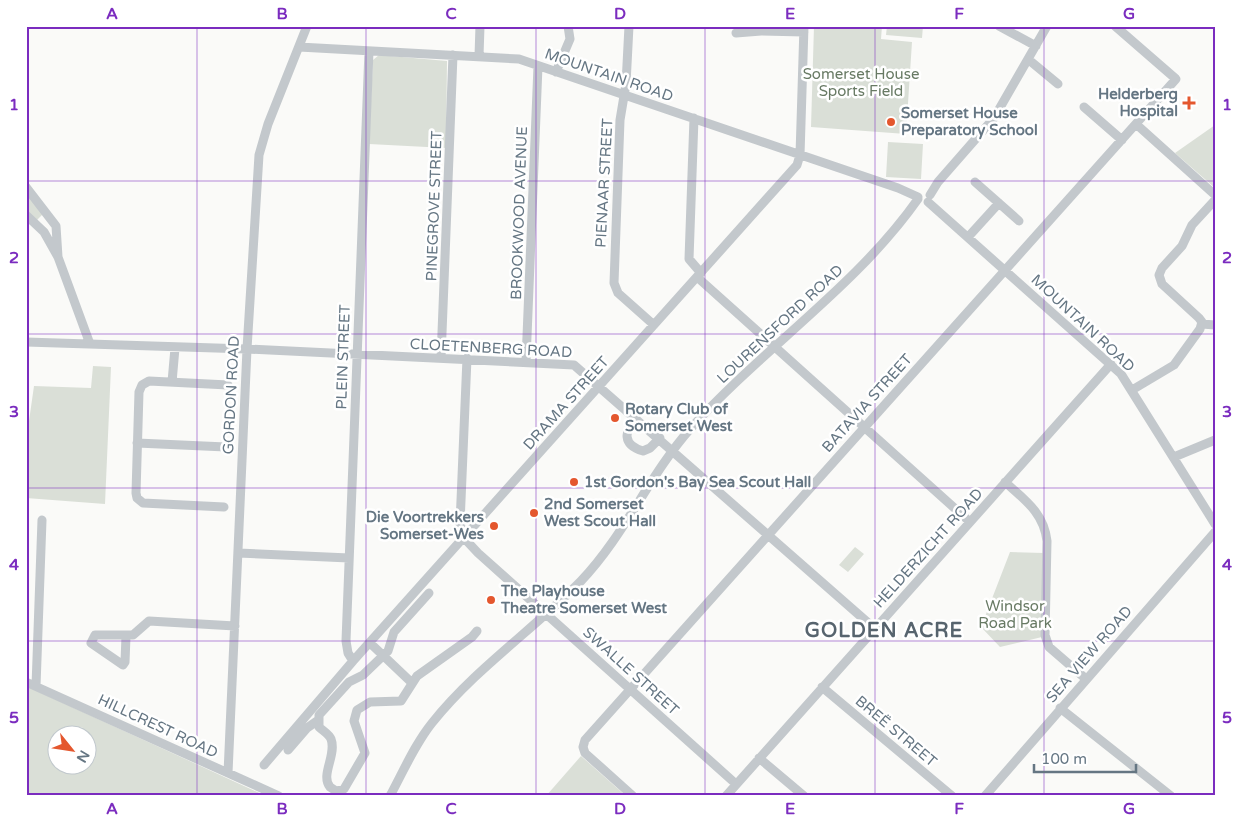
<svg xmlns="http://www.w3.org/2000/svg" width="1241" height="822" font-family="'Varela Round',sans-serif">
	<rect width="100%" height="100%" fill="#fafaf8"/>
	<path fill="#dadfd7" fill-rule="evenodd" d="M814,26H882L881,39L912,42L906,134L811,127Z
		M887,26H923L922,38L886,35Z
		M379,55L447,61L446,148L369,144L373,60Z
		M1215,125V188L1175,153Z
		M888,142L923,144L921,179L886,177Z
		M26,190L44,213L36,221L26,213Z
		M93,366L111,367L105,504L26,498V442L34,386L91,388Z
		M855,547L864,554L848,572L839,565Z
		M1010,552L1044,553L1042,637L1000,647L981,627Z
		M26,686L266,796H26ZM58,734H88V764H58Z
		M581,756L626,796H546Z"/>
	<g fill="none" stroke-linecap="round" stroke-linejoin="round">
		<path stroke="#c3c8cc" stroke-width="9" d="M629,26L626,84L620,120L614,283L618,293L654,325
			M999,26L1036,46
			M736,33L761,31L804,32
			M299,47L519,59L898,188L918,197
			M479,56L480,26
			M1029,60L1058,84
			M556,72L570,39L568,26
			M1084,107L1122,140
			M694,118L689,259L701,273
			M1136,124L1215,195
			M975,182L1019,221
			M26,187L56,226L58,257L90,344
			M930,195L938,182L994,118L1047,26
			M928,202L1121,374L1215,524
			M26,215L44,232L58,257
			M969,236L999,203
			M697,277L970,522
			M1202,324L1215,325
			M26,342L247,349L574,365L874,628
			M441,358L453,55
			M467,358L460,524L464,538L478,553L736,784
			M526,361L538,66
			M172,382L175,348
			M1132,390L1174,365L1200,329L1202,322L1199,318L1162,284L1159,275L1162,268L1182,246L1192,225L1215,200
			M636,417C624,431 622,445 643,451L650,448L660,438
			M137,443L226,447
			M1174,457L1215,440
			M1005,482C1025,500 1044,513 1047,541L1045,635L1049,647L1086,679
			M224,507L143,503L137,498L136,493L139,392L142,385L149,381L228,385
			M238,553L349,558
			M429,593L394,632L388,651L363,675L349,682L319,715V727C323,731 329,734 331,739C337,755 320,775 330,787L336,791L344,789L365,753L354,721L357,710L370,702L401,701L417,676L472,637L477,631
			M126,636L125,662L123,665L91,643L95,635H133L149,621L235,626
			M370,643L411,682
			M353,661L348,653L346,641L369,51
			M26,682L279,796
			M36,686L42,520
			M822,687L952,796
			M1060,708L1171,796
			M288,750L307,728L317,721
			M759,758L804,796
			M264,765L353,661L797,165L800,155L804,26
			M228,773L247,349L259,155L268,124L307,26
			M390,796C403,772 415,744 432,723C475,669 533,630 581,581C625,535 649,475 691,428C763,348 856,287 918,199
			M633,796L585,753L583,747L585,740L1176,79L1115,26
			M726,796L1111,364
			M985,796L1215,532"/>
	</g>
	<path fill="none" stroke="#7b2cbf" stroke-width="1" stroke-opacity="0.55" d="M197,26V796M366,26V796M536,26V796M705,26V796M875,26V796M1044,26V796M26,181H1215M26,334H1215M26,488H1215M26,641H1215"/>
	<g fill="#e4572e" stroke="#fff" stroke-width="2">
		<path d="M1186.5 95.5h5v5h5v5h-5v5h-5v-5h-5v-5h5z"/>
		<circle cx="891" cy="122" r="5"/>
		<circle cx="615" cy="418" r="5"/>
		<circle cx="574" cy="482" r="5"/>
		<circle cx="534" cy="513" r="5"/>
		<circle cx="494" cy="526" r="5"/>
		<circle cx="491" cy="600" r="5"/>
	</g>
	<g text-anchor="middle" stroke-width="5" stroke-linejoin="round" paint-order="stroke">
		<g font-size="15" fill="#687a64" stroke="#fff">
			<text x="861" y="79">Somerset House<tspan x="861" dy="17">Sports Field</tspan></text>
			<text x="1015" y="611">Windsor<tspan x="1015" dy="17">Road Park</tspan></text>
		</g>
		<g font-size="15" fill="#657683" stroke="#fff">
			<text transform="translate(609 75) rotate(19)" y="5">MOUNTAIN ROAD</text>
			<text transform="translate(604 183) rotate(-87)" y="5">PIENAAR STREET</text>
			<text transform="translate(434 206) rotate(-88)" y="5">PINEGROVE STREET</text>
			<text transform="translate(519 213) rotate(-88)" y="5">BROOKWOOD AVENUE</text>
			<text transform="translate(1083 323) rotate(43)" y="5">MOUNTAIN ROAD</text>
			<text transform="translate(780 324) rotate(-43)" y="5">LOURENSFORD ROAD</text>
			<text transform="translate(491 348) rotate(3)" y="5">CLOETENBERG ROAD</text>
			<text transform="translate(343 357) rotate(-88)" y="5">PLEIN STREET</text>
			<text transform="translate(231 395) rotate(-87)" y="5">GORDON ROAD</text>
			<text transform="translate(566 403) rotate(-48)" y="5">DRAMA STREET</text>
			<text transform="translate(867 403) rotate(-48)" y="5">BATAVIA STREET</text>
			<text transform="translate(928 548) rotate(-48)" y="5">HELDERZICHT ROAD</text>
			<text transform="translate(1089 654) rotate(-49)" y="5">SEA VIEW ROAD</text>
			<text transform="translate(631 671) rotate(42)" y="5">SWALLE STREET</text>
			<text transform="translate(158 726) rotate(25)" y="5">HILLCREST ROAD</text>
			<text transform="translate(896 731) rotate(40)" y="5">BREË STREET</text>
		</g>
		<g font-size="15" font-weight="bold" fill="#657683" stroke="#fff" text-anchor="start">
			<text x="1178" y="99" text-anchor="end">Helderberg<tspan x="1178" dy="17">Hospital</tspan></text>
			<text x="901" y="118">Somerset House<tspan x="901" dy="17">Preparatory School</tspan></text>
			<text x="625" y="414">Rotary Club of<tspan x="625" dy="17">Somerset West</tspan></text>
			<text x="584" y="487">1st Gordon's Bay Sea Scout Hall</text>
			<text x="544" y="509">2nd Somerset<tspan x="544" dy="17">West Scout Hall</tspan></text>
			<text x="484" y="522" text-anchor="end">Die Voortrekkers<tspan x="484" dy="17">Somerset-Wes</tspan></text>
			<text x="501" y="596">The Playhouse<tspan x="501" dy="17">Theatre Somerset West</tspan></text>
		</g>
		<g font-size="20" font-weight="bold" letter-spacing="1" fill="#57646e" stroke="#fff">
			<text x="884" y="637">GOLDEN ACRE</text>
		</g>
	</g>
	<rect width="1241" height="822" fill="none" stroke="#ffffff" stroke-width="55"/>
	<g transform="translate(72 750) rotate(120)"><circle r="24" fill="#ffffff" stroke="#c1c8cd"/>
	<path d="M0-4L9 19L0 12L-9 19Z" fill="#e4572e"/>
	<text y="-8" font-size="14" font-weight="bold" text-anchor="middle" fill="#657683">N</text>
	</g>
	<path d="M1034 764v8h102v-8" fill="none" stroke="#657683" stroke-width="2.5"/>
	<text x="1041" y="764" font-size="15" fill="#657683" stroke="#ffffff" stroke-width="4" paint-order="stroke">100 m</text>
	<rect x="28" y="28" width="1186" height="766" fill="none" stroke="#7b2cbf" stroke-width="2"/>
	<g font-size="16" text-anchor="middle" font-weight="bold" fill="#7b2cbf">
		<text x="112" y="19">A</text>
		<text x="282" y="19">B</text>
		<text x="451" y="19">C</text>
		<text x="620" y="19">D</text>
		<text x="790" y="19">E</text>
		<text x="959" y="19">F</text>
		<text x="1129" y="19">G</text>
		<text x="14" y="110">1</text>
		<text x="1227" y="110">1</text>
		<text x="14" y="263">2</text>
		<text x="1227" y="263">2</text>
		<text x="14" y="417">3</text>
		<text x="1227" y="417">3</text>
		<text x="14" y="570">4</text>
		<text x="1227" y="570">4</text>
		<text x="14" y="723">5</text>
		<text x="1227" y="723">5</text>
		<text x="112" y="814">A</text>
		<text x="282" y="814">B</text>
		<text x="451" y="814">C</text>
		<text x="620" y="814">D</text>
		<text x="790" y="814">E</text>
		<text x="959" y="814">F</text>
		<text x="1129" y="814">G</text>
	</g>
</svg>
